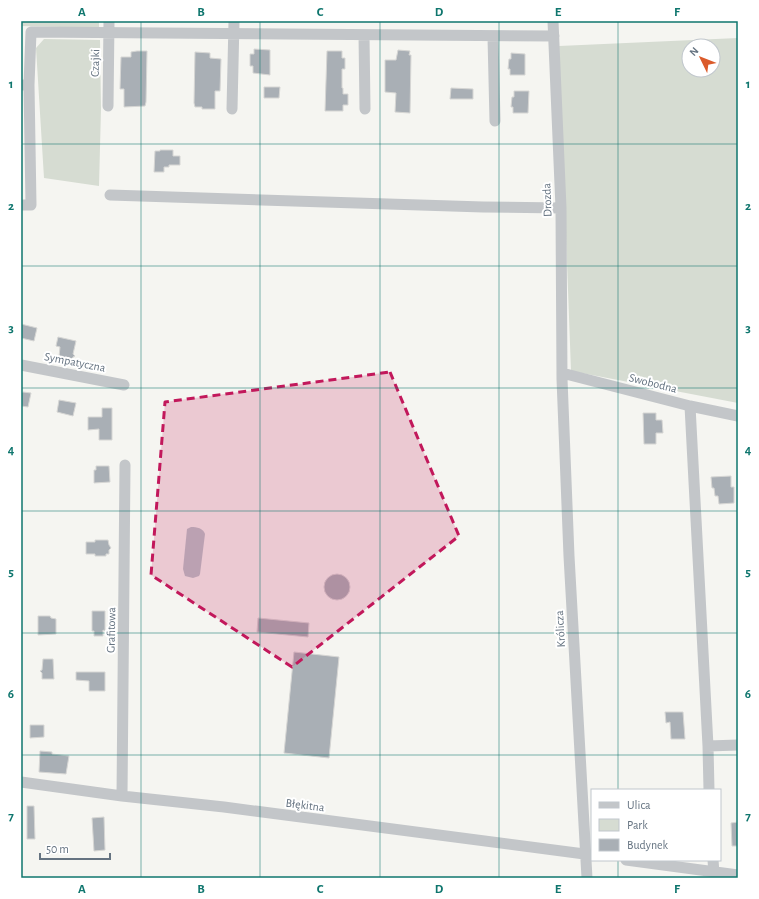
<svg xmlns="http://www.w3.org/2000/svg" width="759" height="899" font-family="'Alegreya Sans',sans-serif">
	<rect width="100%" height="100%" fill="#f5f5f1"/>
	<path fill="#d6dcd2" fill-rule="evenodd" d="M21,21H99V28L21,26Z
		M738,38V403L571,371L559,46ZM689,46H713V70H689Z
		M44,39L100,40L101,109L99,186L44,178L36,48Z"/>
	<path fill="#bac4c8" d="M191,527C197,527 203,528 205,534L200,574L199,576L193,578L185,576L183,569L187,529Z"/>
	<path fill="#a9afb5" stroke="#d6d6d4" d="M254,49L270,50V75L253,73V66H250V54H254Z
		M398,50L410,51L409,55H411L410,113L395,112L396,93L385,92V60H396Z
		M137,51H147L146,102L145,106L124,107V89H120L121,57H131V52Z
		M327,51H342V58H345V69H342V88H343V94H348V105H343V111H325Z
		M195,52L210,53V58L221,59L220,91H215V109H202V107H195L194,103Z
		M511,53L525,54V75H510V69H508L509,59H511Z
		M264,87H280L279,98H264Z
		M451,88L473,89V99H450Z
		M514,91H529L528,113H513V107H511L512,97H514Z
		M160,150H173V156H180V165H169V167H164V172H154L155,151H160Z
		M21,324L37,328L34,341L21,338Z
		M58,337L76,341L73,354L75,356L73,357L72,360L68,359L65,360L64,358L59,357L60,347L56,346Z
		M23,392L31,393L28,407L21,406V393H22Z
		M59,400L76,403L73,416L57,412Z
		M102,408H112V440H99V429L88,430V417H102Z
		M643,413H656V420H662L663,433H656V444H644Z
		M96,466H109L110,482L94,483V470H96Z
		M731,476V487H734V503L719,504L718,496H715L714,488H712L711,477Z
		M95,540H108L109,545L111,548L109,550V554H106V556H95V554H86V542H95Z
		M324 587a13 13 0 1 1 26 0a13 13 0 1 1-26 0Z
		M92,611H105V631L103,630V636H94V631H92Z
		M38,616H50L51,618L56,619V634L38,635Z
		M258,618L309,623L308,637L257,632Z
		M294,652L339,657L329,758L284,753Z
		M43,659H53L54,679H42V673L40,671L42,670Z
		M76,672H105V691H89V681L76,680Z
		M665,712H683L685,739H671L670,722L666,723Z
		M30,725H44V737L30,738Z
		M40,751L52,752V754L69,756L66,774L39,772Z
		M27,806H34L35,839H27Z
		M104,817L105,850L94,851L92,818Z
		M738,822V846H732L731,823Z"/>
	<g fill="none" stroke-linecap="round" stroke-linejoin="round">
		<path stroke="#c3c6c9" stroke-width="11" d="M553,21L561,208L562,379L569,556L587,878
			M364,35L365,109
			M493,37L495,121
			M21,85H29L31,32L554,36
			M108,106L109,21
			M232,109L234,21
			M110,195L483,207L561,208
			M21,205H31L29,85
			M21,365L124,385
			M562,373L690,406L738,416
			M690,406L708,746L709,790
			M708,746L738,745
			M21,782L122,796L224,807L592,855
			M122,796L125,465
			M626,860L738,875
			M713,860L714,873"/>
	</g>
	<path fill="#c2185b" fill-opacity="0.2" stroke="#c2185b" stroke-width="3" stroke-dasharray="8 5" stroke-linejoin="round" d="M390,372L459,536L292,667L151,575L165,402Z"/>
	<path fill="none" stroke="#0f766e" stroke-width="1" stroke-opacity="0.55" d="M141,21V878M260,21V878M380,21V878M499,21V878M618,21V790M21,144H738M21,266H738M21,388H738M21,511H738M21,633H738M21,755H738M618,860V878"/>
	<g text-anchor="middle" stroke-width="4" stroke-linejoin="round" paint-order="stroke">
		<g font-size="12" fill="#657381" stroke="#fff">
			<text transform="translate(95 63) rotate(-89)" y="4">Czajki</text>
			<text transform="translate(547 200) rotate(-92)" y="4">Drozda</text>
			<text transform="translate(75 362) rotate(11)" y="4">Sympatyczna</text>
			<text transform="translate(653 383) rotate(14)" y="4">Swobodna</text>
			<text transform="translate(560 629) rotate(-93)" y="4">Królicza</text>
			<text transform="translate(111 630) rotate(-89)" y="4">Grafitowa</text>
			<text transform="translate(305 805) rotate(7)" y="4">Błękitna</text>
		</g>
	</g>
	<rect width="759" height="899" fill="none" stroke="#ffffff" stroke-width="44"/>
	<rect x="591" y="789" width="130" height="72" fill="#ffffff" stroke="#c1c7cd"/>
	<rect x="599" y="802" width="20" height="6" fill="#c3c6c9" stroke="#c1c7cd"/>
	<text x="627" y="809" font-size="12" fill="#657381">Ulica</text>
	<rect x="599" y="819" width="20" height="12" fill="#d6dcd2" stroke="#c1c7cd"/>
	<text x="627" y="829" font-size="12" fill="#657381">Park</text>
	<rect x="599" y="839" width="20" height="12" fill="#a9afb5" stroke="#c1c7cd"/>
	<text x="627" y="849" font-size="12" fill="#657381">Budynek</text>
	<g transform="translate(701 58) rotate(313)"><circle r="19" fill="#ffffff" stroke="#c1c7cd"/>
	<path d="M0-3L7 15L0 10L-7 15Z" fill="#db5b2b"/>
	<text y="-6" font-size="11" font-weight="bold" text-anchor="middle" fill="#657381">N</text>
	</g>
	<path d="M40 853v6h70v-6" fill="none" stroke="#657381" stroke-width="2"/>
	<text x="46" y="853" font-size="12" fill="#657381" stroke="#ffffff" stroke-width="3" paint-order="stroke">50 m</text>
	<rect x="22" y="22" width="715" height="855" fill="none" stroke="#0f766e" stroke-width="1.5"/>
	<g font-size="13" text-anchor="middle" font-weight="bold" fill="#0f766e">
		<text x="82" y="16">A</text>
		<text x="201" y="16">B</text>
		<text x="320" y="16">C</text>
		<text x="439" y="16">D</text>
		<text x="558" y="16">E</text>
		<text x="677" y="16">F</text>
		<text x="11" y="88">1</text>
		<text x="748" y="88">1</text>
		<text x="11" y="210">2</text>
		<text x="748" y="210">2</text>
		<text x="11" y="332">3</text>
		<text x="748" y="332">3</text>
		<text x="11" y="454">4</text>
		<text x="748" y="454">4</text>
		<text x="11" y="576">5</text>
		<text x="748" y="576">5</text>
		<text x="11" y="698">6</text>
		<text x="748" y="698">6</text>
		<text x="11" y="820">7</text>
		<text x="748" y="820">7</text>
		<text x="82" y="893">A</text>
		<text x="201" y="893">B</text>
		<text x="320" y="893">C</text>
		<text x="439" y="893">D</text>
		<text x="558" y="893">E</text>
		<text x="677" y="893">F</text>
	</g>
</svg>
